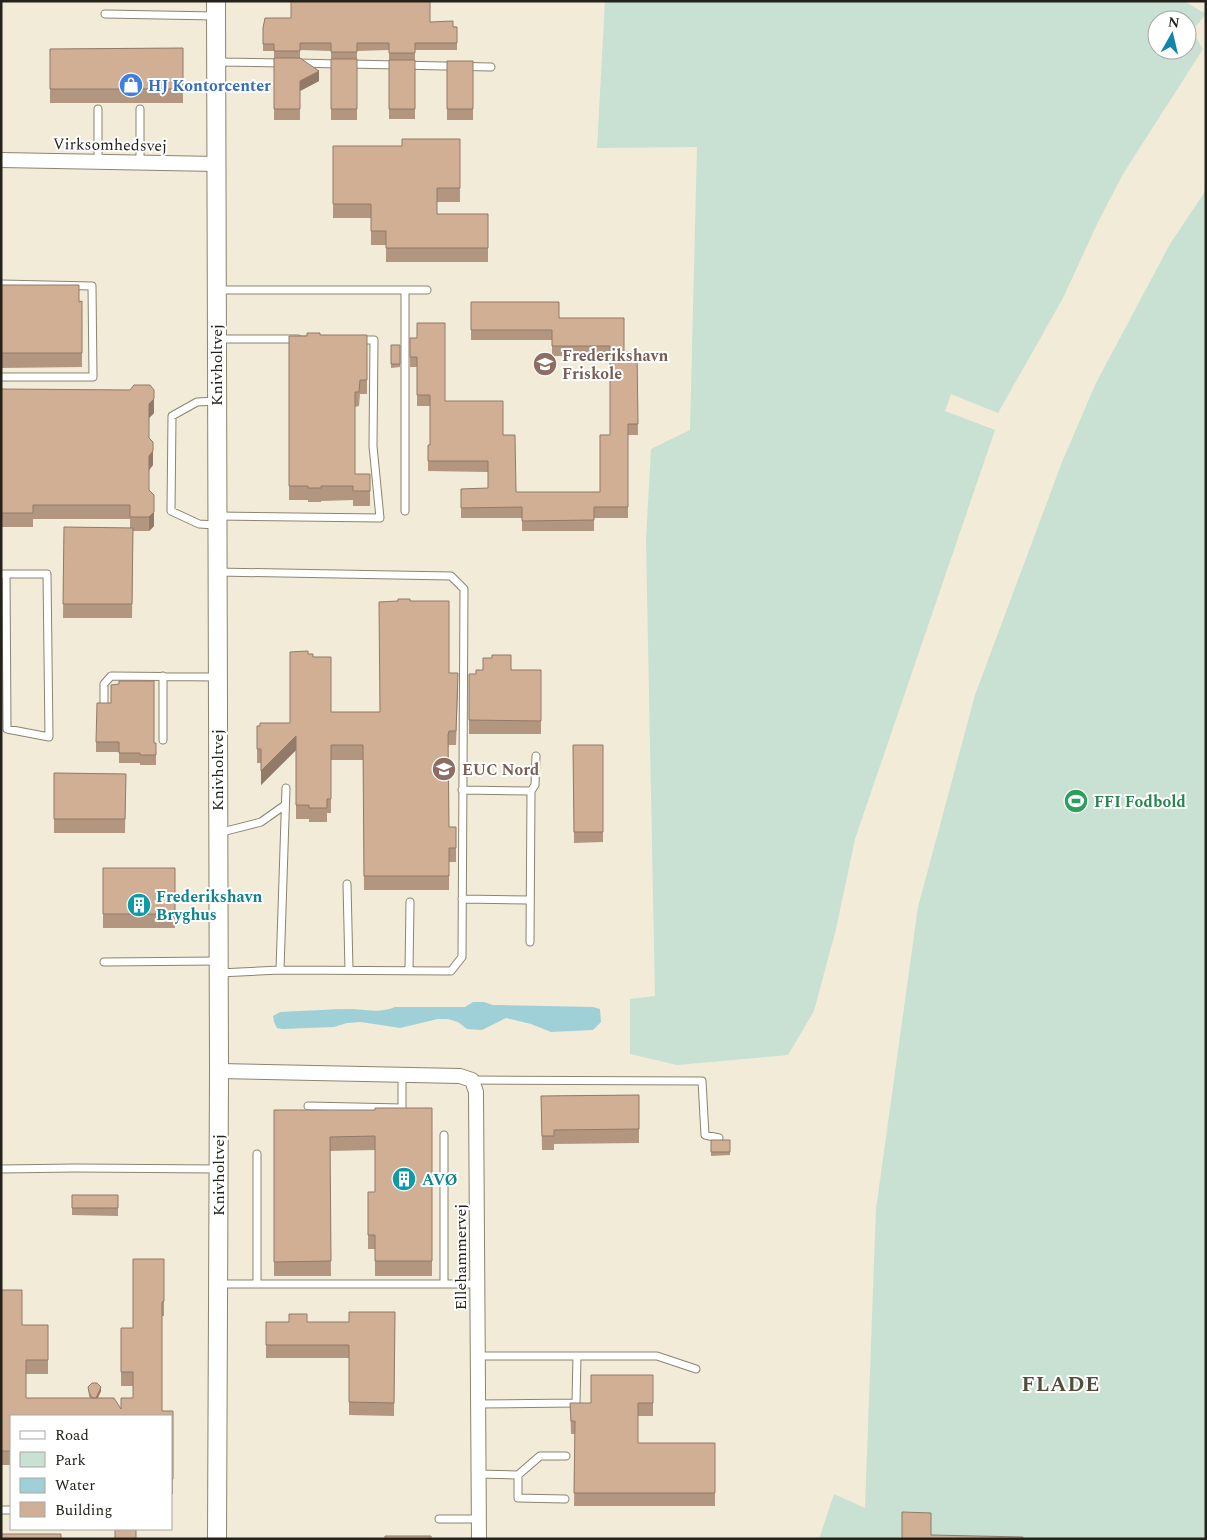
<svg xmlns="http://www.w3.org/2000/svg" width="1207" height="1540" font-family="Spectral,serif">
	<rect width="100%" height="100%" fill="#f2ebd7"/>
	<path fill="#c8e1d2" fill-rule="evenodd" d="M605,1H1184L1206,14L1192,31L1203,49L1123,174L1098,222L1063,298L998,413L951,394L945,411L995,430L855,839L836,929L814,1011L788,1055L677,1065L630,1054V999L655,996L646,540L651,449L690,430L697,147L597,148ZM1157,20H1187V50H1157Z
		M1206,190V1539H819L834,1494L865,1508L876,1209L918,907L975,695L1062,462L1096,383L1170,244Z"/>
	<path fill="#9fd0d8" d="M473,1002H484L493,1005L593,1007L600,1009L601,1022L593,1030L551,1032L531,1024L506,1018L482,1030L467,1029L458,1022L448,1019H438L400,1028L361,1022L347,1023L334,1027L282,1029L277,1028L274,1022L273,1016L280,1012C304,1011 329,1009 353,1009C369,1010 381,1013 395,1007H465Z"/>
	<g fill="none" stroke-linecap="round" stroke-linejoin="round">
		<g stroke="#8a8471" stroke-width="9">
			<path id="service" d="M105,14L215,16
				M217,62L281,63
				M299,63L338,64
				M349,64L491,67
				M98,109V161
				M140,109V162
				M1,284L92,286L93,377H1
				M216,290H427
				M405,290V511
				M217,339H298
				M216,401L197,402L172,416L171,511L199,524L216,525
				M217,516L380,518L373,446L374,340H359
				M218,572L451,576L464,589L462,957L451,971L280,970L219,973
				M1,574H47L49,737L7,729L6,574
				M163,676V740
				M104,703V684L111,676L217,677
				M462,790L531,791
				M218,833L261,822L285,805
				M347,884L349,970
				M462,899L530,900
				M530,942L531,791L535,785L536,756
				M104,962L218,961
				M280,970L286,788
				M409,970L410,902
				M472,1080L702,1081L705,1135L719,1138
				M308,1106L402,1108V1075
				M444,1135V1284
				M257,1154V1284
				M1,1169L76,1168L218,1169
				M218,1284H477
				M478,1356H657L696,1369
				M478,1404L576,1403L577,1356
				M478,1474L518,1475L540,1456H566
				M518,1475V1498L565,1499
				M1,1510H11
				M439,1519H479"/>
		</g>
		<g stroke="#8a8471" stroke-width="16">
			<path id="minor" d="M1,160L217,164
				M219,1071L460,1076L472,1080L476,1092L479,1539"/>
		</g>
		<g stroke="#8a8471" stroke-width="20">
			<path id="tertiary" d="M216,1L219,1071L217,1539"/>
		</g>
		<use href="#service" stroke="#fff" stroke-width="7"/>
		<use href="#minor" stroke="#fff" stroke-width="14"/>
		<use href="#tertiary" stroke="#fff" stroke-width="18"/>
	</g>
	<path fill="#b39680" d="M430,22L457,27V50H415V119H389V50L357,51V120H331V51L300,50V58H274V51H263V28Z
		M183,48V103H50V49Z
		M274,58L319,81L300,91V120H274Z
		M447,61H473V120H447Z
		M460,139V202H437V214H488V262H386V245H371V218H333V146H402Z
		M1,285L79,302L82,301V367L1,368Z
		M471,302L559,318L624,352H637L638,435H628V518H594V531H522V518H461V489L488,488V472L428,471V445H430V406H417V367H410V338L445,401L503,435L516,492H600L610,435V356H552V340H471Z
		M320,335H367V394H360L359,406L355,407V474H370V506H353V500L321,501V502H308V500H289V336Z
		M391,345H400V367L391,368Z
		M1,389L154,413L149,418V438L153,442V465L149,470V490L154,495V526L149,531H133L132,618H63L64,527L130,528V519H33V527H1Z
		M410,601L449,673L458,688L456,745H449L448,749L449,827L456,848V862H449V890H364L363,760H331V813H327V822H309V819H296V750L261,785V763H257V726L290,723L308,654L313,657L331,712H380Z
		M511,670H541V734H469V674H476Z
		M111,703L154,743H156V765H140V763H119V752H96V742Z
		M573,745H603V842L574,843Z
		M54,773L126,774L125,833H54Z
		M103,868H175V928H103Z
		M639,1095V1143L554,1144V1150H542L541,1096Z
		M432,1108V1276H375V1249H368V1206L375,1192V1150L330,1151L331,1276H274V1110H375Z
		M711,1140H730V1155L711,1156Z
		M72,1195H118V1216L72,1215Z
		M164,1259V1316H162V1411H173V1494H171V1416H11V1465H1V1290L22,1325H48V1374H26V1398H90L89,1396L88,1387L101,1391L98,1398L121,1409L133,1398V1386H121V1328H133Z
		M395,1312L394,1416L349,1415V1358H266V1322H349Z
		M653,1375V1416H638V1443H715V1506H574L575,1434H571L570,1403H591Z"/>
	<path fill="#927a68" d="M319,71V81L300,91V81Z
		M154,399V413L149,418V404Z
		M153,451V465L149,470V456Z
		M154,512V526L149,531V517Z
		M296,736V750L261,785V771Z
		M101,1387V1391L94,1406V1402Z"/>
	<path fill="#d0af95" stroke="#927a68" d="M291,1H430V22L453,21V27H457V43H415V53H389V43H357V52H331V43H300V51H274V44H263V28L265,18H291Z
		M183,48V89H50V49Z
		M274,58H300L319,71L300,81V109H274Z
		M331,59H357V109H331Z
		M389,60H415V109H389Z
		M447,61H473V109H447Z
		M402,139H460V188H437V214H488V248H386V231H371V204H333V146H402Z
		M1,285H79V302L82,301V353H1Z
		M471,302H559V318H624V352H637L638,424H628V507H594V520L522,521V507L461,508V489L488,488V461H428V445H430V395H417V357H410V338H417V323H445V401H503V435H515L516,492H600V435H610V346H552V330H471Z
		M307,333H320V335H367V380H360L359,392H355V474H370V491H353V486H321V488H308V486H289V336H307Z
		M391,345H400V364H391Z
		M134,385H150L154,390V399L149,404V438L153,442V451L149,456V490L154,495V512L149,517H130V505H33V513H1V389L130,390Z
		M64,527L133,528L132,604H63Z
		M398,599H410V601H449V673H458L456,731H449L448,735L449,827H456V848H449V876H364L363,745H331V799H327V808H309V805H296V736L261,771V749H257V726H260V723H290V652L308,651V654H313V657H331V712H380L379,602L398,601Z
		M492,655H511V670H541V721L469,720V674H476V670H483V658H492Z
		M119,681H154V743H156V755H140V753H119V742H96L97,703H111V685L119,684Z
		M573,745H603V832H574Z
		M54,773L126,774L125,819H54Z
		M103,868H175V914H103Z
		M639,1095V1129L554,1130V1136H542L541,1096Z
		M375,1108H432V1261H375V1235H368V1192H375V1136L330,1137L331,1261L274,1262V1110H375Z
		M711,1140H730V1152H711Z
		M72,1195H118V1208H72Z
		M133,1259H164V1301L162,1302V1411H173V1479H171V1416H11V1451H1V1290H22V1325H48V1360H26V1398H114L121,1409V1398H133V1372H121V1328H133Z
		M349,1312H395L394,1403L349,1402V1345H266V1322H289V1314H307V1322H349Z
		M591,1375H653V1403H638V1443H715V1493H574L575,1421H571L570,1403H591Z
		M92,1383H97L101,1387L96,1398H92L89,1392L88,1387Z
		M902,1512L931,1513V1535L1023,1537V1539H902Z
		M115,1529H136V1539H115Z
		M1,1534H61V1539H1Z
		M385,1536H431V1539H385Z"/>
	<defs>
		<g id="shop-disc" transform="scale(1.25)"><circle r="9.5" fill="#3f7fe0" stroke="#fff"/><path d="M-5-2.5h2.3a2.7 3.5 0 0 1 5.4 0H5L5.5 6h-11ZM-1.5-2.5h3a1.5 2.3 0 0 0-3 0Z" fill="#fff"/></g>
		<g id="school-disc" transform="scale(1.25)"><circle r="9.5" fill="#8d6e63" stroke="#fff"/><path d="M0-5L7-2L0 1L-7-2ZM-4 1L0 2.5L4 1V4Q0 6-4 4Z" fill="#fff"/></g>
		<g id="university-disc" transform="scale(1.25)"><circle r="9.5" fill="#8d6e63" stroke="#fff"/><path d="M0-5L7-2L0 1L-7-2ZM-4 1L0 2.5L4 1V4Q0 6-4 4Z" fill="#fff"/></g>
		<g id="stadium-disc" transform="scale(1.25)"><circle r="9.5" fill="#2e9e5b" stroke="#fff"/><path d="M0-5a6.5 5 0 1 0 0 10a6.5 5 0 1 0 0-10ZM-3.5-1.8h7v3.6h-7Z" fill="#fff"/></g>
		<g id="building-disc" transform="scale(1.25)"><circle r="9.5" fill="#0f9aa8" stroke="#fff"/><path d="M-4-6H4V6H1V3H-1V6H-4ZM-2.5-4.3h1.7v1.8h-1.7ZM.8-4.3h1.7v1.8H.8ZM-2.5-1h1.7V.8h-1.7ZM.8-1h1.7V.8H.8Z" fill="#fff"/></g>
	</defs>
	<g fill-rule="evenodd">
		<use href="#shop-disc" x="131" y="85"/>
		<use href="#school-disc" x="545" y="364"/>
		<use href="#university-disc" x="444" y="769"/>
		<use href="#stadium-disc" x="1076" y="801"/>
		<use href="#building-disc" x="139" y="905"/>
		<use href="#building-disc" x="404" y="1179"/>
	</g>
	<g text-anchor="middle" stroke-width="4" stroke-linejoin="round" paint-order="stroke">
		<g font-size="16" font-weight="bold" fill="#366cbe" stroke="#fff" text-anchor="start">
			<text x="148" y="91">HJ Kontorcenter</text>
		</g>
		<g font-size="16" fill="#24221a" stroke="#fff">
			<text transform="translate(110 144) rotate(1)" y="6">Virksomhedsvej</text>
			<text transform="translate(216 365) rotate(-90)" y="6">Knivholtvej</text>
			<text transform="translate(217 770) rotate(-90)" y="6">Knivholtvej</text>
			<text transform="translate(218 1175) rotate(-90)" y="6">Knivholtvej</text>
			<text transform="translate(460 1257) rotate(-90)" y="6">Ellehammervej</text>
		</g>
		<g font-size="16" font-weight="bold" fill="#785e54" stroke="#fff" text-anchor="start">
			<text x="562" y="361">Frederikshavn<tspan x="562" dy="18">Friskole</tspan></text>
			<text x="462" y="775">EUC Nord</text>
		</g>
		<g font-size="16" font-weight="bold" fill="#27864d" stroke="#fff" text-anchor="start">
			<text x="1094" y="807">FFI Fodbold</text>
		</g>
		<g font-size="16" font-weight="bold" fill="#0d838f" stroke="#fff" text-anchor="start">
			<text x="156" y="902">Frederikshavn<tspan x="156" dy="18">Bryghus</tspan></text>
			<text x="422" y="1185">AVØ</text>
		</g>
		<g font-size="21" font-weight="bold" letter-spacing="1" fill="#524c3b" stroke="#fff">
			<text x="1061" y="1391">FLADE</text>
		</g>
	</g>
	<rect width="1207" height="1540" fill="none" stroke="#24221a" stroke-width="5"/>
	<rect x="10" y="1415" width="162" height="115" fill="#ffffff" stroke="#a7a7a3"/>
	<rect x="20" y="1431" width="25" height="8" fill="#ffffff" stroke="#a7a7a3"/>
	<text x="55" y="1440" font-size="15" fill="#24221a">Road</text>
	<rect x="20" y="1452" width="25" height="15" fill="#c8e1d2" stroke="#a7a7a3"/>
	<text x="55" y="1465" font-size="15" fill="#24221a">Park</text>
	<rect x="20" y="1478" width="25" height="15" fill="#9fd0d8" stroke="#a7a7a3"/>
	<text x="55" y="1490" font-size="15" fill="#24221a">Water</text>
	<rect x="20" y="1502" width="25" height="15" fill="#d0af95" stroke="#a7a7a3"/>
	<text x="55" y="1515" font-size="15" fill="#24221a">Building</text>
	<g transform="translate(1172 35) rotate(8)"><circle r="24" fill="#ffffff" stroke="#a7a7a3"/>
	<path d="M0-4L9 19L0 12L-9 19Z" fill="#1484ab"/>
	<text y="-8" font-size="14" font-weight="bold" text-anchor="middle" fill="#24221a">N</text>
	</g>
</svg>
